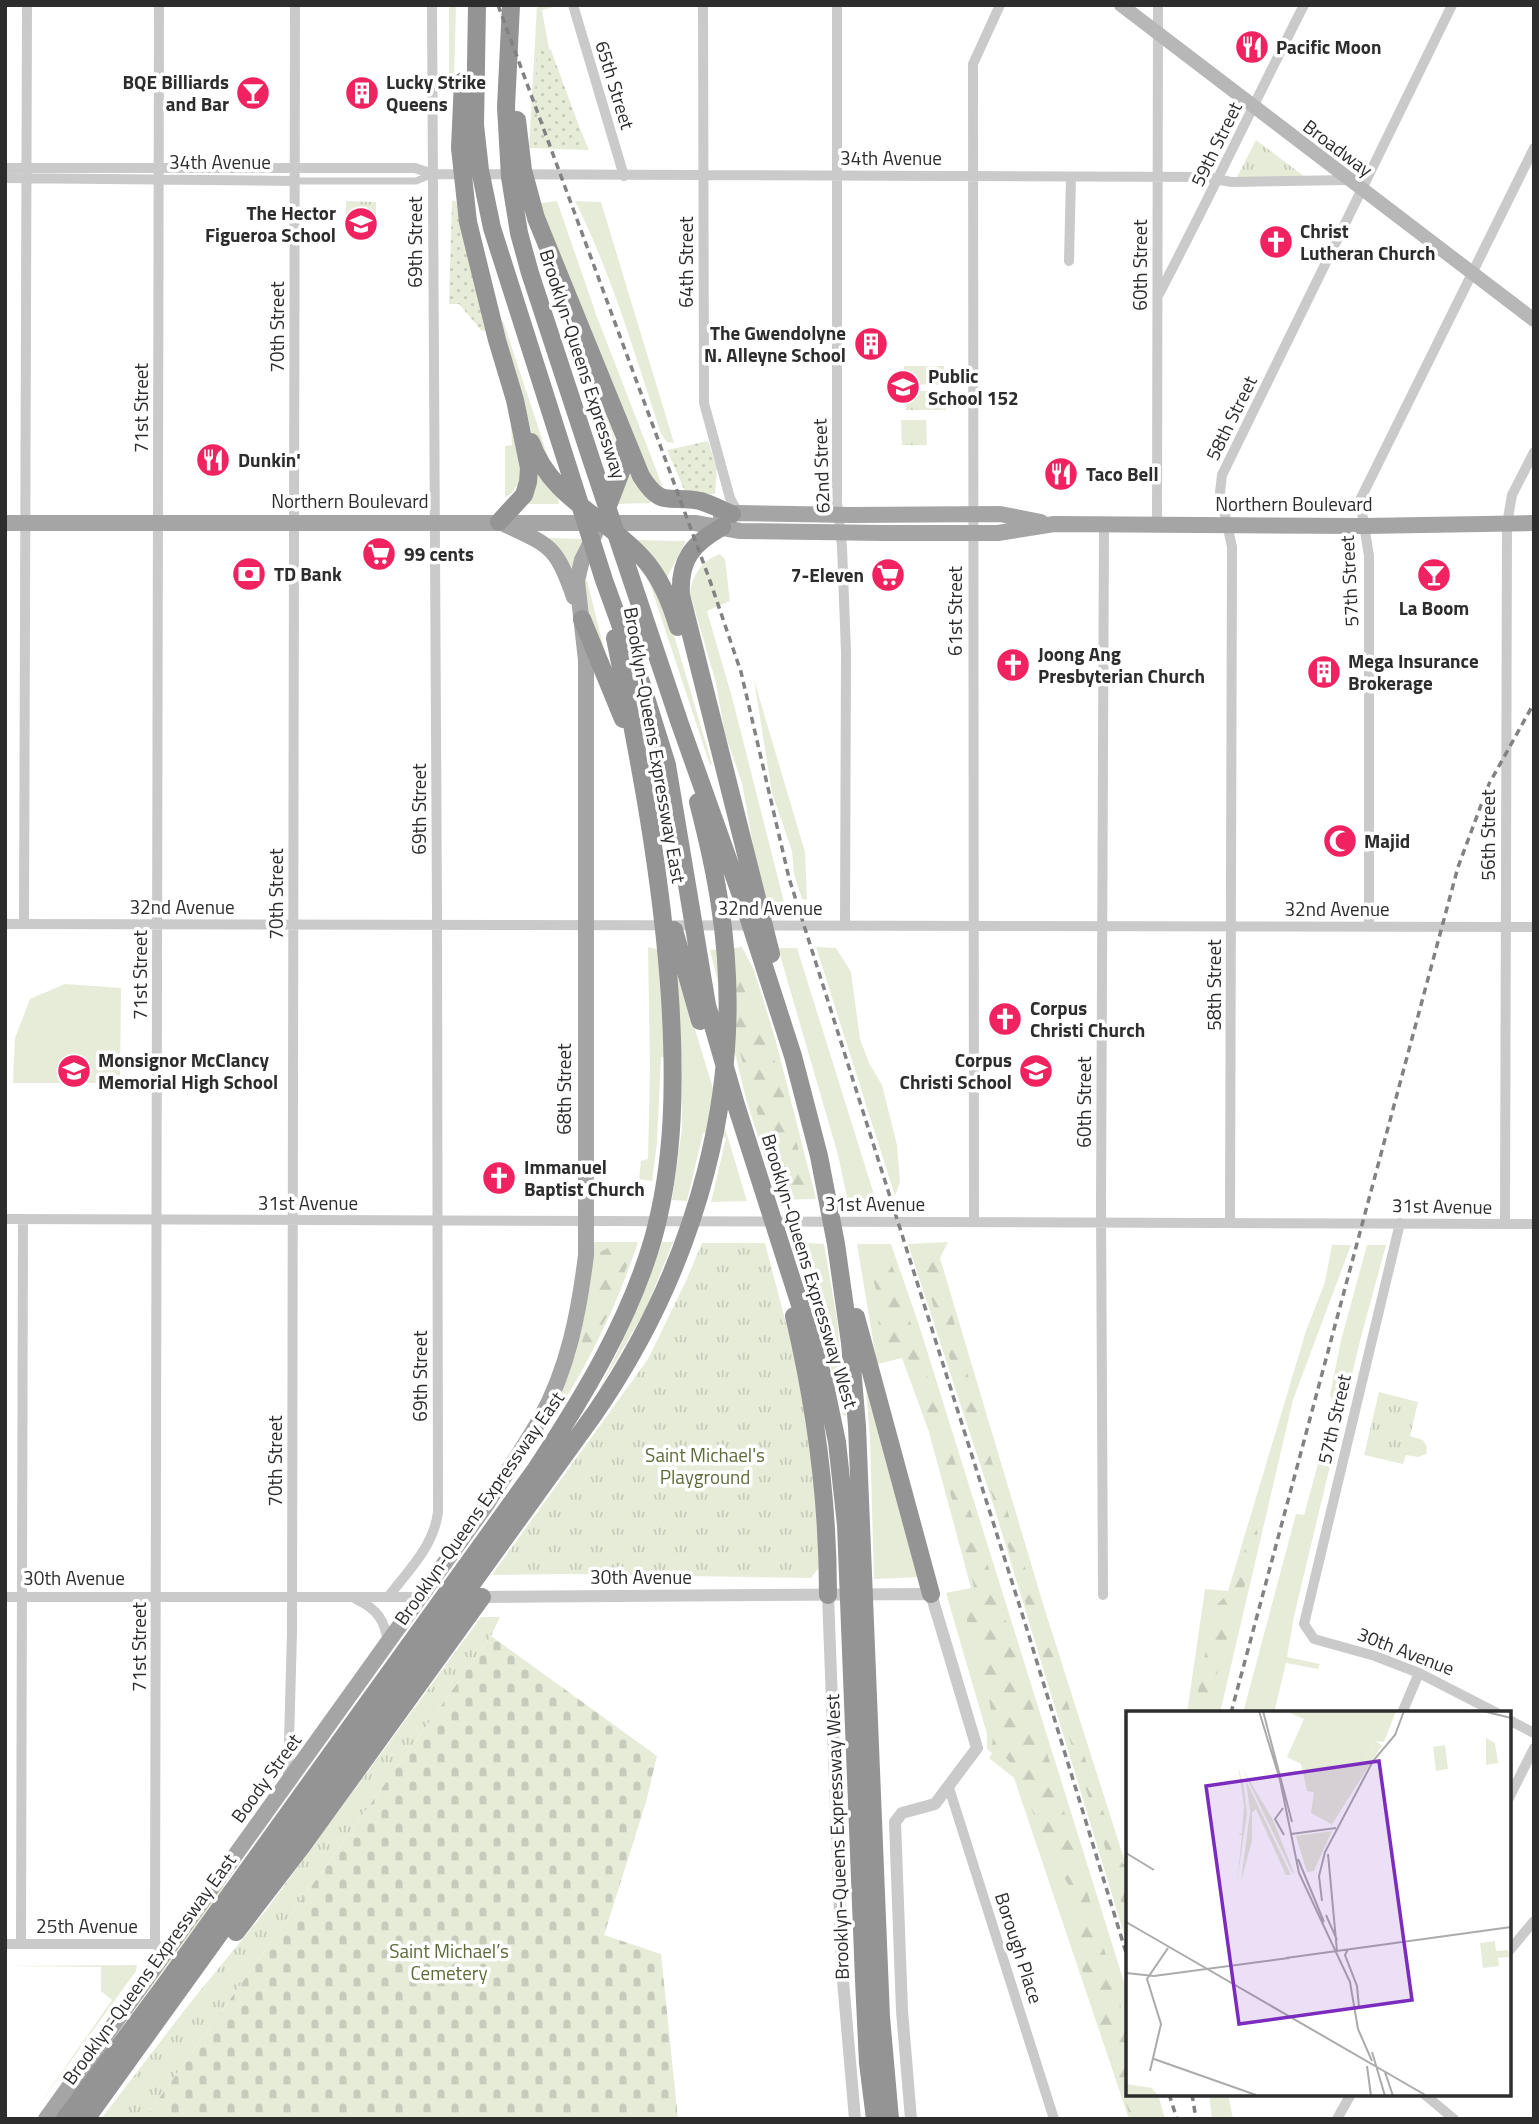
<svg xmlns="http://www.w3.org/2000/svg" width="1539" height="2124" font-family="'Titillium Web',sans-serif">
	<defs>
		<pattern id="forest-firs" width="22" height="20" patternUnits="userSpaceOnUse" patternTransform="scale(1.75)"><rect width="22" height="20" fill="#e7ecd9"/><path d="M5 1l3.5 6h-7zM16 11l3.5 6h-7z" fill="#c6cbbb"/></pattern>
		<pattern id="cemetery-stones" width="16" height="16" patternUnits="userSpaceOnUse" patternTransform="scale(1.75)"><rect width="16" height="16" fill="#e7ecd9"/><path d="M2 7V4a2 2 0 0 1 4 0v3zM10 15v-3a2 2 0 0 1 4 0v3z" fill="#c6cbbb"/></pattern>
		<pattern id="park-tufts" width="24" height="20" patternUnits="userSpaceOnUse" patternTransform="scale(1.75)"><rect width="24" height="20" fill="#e7ecd9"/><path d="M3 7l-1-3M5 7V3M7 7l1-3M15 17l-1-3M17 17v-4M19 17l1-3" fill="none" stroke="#c6cbbb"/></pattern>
		<pattern id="garden-dots" width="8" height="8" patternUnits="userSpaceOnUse" patternTransform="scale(1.75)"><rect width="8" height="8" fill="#e7ecd9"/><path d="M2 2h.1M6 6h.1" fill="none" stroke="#c6cbbb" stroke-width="1.8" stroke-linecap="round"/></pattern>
	</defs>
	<rect width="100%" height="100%" fill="#fff"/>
	<path fill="#e7ecd9" d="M449,5H456L454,81H449Z
		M537,5H561L542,10L551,60L589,150L529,148Z
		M557,201L597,317L664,490L653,487L557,253L540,203Z
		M575,201L601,202L674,443L667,442L661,434C635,355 612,275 575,201Z
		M540,256H542L612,429L617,447L612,465Z
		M503,321L550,463L533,438L501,322Z
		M904,366H944V385L904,384Z
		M510,406L521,460L522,487L516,486L511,494L505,497V446L512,445Z
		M632,471L639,489L650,501V503L616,504L624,487L628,473Z
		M535,475H538L558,498L559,504H525Z
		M549,538L587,539L573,569H568Z
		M633,540L686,541L666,579Z
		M720,554L725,559L730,601L707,611L733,701L785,906H768L756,861L742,783L725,734L716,683L690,593C692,575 703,560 720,554Z
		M587,580L613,686L586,615L582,583Z
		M649,581L664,601L712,764L710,765Z
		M754,680L805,852L807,900L802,899L794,874L792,851L772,793Z
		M648,947L672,953L747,1201L711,1202L726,1138L703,1133L687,1201L672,1200L682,1129V1057H661L657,1143L652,1181L639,1179L641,1161L648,1159L650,1068Z
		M742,947L754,970L775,1038L816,1199L778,1200L746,1099L710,950Z
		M816,947L836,948L851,972L860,1039L869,1063L882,1085L897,1145L900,1182L895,1196Z
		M778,948H797L876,1201L848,1202L838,1155Z
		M65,984L121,988L120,1083H13L15,1038L30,999Z
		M593,1242H638C618,1304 589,1362 554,1418C572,1359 590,1305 593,1242Z
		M662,1242H673L646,1309L600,1388C624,1340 645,1293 662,1242Z
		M794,1242L824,1244L837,1319L846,1416L843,1415L826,1347Z
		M948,1242L940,1258L1044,1607L1124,1859L1128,1858V1947L994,1507L908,1244Z
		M857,1244H891L919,1325L1128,1995V2094H1158L1165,2119H1129L1014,1778L989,1758L992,1753L987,1749V1734L946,1593L971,1588L929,1432L902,1358L877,1364Z
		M1332,1245H1351L1293,1400L1220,1713H1187L1205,1589L1228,1591L1306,1331L1325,1282Z
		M1367,1245H1386L1361,1337L1294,1616L1287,1657L1320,1664L1318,1669L1286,1663L1274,1713H1243L1296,1514L1304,1515L1334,1405L1330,1395L1341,1340Z
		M864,1368L921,1577L874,1579L870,1437Z
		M227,1884L58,2114L180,1942L222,1887Z
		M137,1965L136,1971L34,2112L112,2000L101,1991V1967L5,1966Z
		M1209,2094H1228L1233,2119H1212Z"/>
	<path fill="url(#forest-firs)" d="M729,954L775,1062L807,1182L806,1188L798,1191L782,1183L773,1165L746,1075L731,1018Z
		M614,1245L628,1251L629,1261L607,1316L582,1365H578L580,1349L596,1294L600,1252Z
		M929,1248L936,1249L933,1257L946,1291L982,1430L1094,1787L1123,1864H1128V1931L1116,1881L1028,1611L924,1275L923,1254Z
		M879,1255L888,1259L893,1268L1040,1729L1128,2031V2094H1148L1158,2119H1131L1077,1954L1075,1935L1080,1918L1077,1898L1049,1854L1018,1774L1008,1760L992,1746L994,1728L989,1699L967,1622L966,1599L974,1587L937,1440L909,1360L900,1352L881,1351L878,1339L879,1302L870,1265Z
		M1257,1529C1260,1556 1243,1586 1235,1612C1224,1645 1216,1679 1207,1713H1194L1214,1607C1237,1590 1243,1556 1250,1530Z"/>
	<path fill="url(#cemetery-stones)" d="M491,1636L657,1756L646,1802L604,1935L661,1954L678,2119H144Z"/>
	<path fill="url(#park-tufts)" d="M1256,140L1305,177H1237Z
		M346,201L376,202V215H346Z
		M906,391H946V410H906Z
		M901,420H926L927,445H902Z
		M702,1243H765L805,1396L823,1562L811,1578L567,1574L492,1575L648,1359L685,1283Z
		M1379,1392L1418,1402L1410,1436L1423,1440L1427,1447L1426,1454L1418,1457L1406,1455L1403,1464L1364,1455Z
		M481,1617H500L491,1636L144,2119H101L190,2003L264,1913Z"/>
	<path fill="url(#garden-dots)" d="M537,46L551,50L587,148H533Z
		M452,201H456L467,254L489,332L481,330L459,304H449Z
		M708,441L717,468L715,494H686L667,450Z"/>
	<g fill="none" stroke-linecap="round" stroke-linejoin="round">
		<path stroke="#cacaca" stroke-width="7" d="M295,181H416L433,174"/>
		<path stroke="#cacaca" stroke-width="10" d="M573,5L624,176
			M703,5L704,403L730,498L738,513
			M837,5V502L842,547L846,652L845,926
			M5,168H415L433,174L1206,177L1231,182L1349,180
			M5,178L295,181
			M1069,261L1071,177
			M1159,294C1209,199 1255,101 1304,5
			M1157,525L1158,5
			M5,924L1534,927
			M24,924L27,5
			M1369,927V556L1360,500L1534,148
			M5,1219L1534,1224
			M974,1222L973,64L1000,5
			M1230,1222L1232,547L1220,492L1222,475L1452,5
			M1400,1223L1304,1624L1314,1639L1375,1656L1419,1673L1497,1713
			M1505,1224L1507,524L1512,495L1534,452
			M1103,1595L1101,1206L1104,525
			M5,1597H419
			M388,1597C408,1571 434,1546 438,1512L437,911L432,5
			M356,1599C377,1609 385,1620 388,1643
			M1402,1713L1419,1673
			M1509,1720L1534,1733
			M288,1779L292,1632L295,5
			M949,1788L1054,2119
			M1509,1798L1534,1748
			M5,1944H155L158,1946
			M21,1944L23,1219
			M155,1944L159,5
			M1509,1951L1534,1921
			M1424,2094L1454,2119
			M1337,2119L1351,2094"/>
		<path stroke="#cacaca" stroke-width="12" d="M828,1595L842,1969L855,2119
			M477,1597L931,1594L977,1748L935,1804L902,1813L895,1822L902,2011L911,2119"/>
		<path stroke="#b7b7b7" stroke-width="14" d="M1121,5L1534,320"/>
		<path stroke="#a5a5a5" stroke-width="16" d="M721,516L738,513L851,515L1000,514L1041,522
			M5,523H695L740,531L883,533H998L1054,524L1364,526L1534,523
			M504,524C551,546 556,546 574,597
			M46,2119L487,1504C504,1476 523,1449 539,1421C568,1370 579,1312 586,1255V660L577,581L582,560L595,534"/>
		<path stroke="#949494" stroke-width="18" d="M477,5L475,125L480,170L492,228L604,580L642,685L667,765L707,1005L736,1105L824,1380L837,1442L846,1525L864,1980L868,2063L875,2119
			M511,5L506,107L510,177L519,233L530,273L593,465L680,724L744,904L793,1056L819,1156L836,1244L850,1343L857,1426L881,2017L890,2119
			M463,81L460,148L468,222L497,340L515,400L529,468L528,482L524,495L499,522
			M517,120L523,170L536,218L641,476C662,510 670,494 700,501C711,504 722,510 732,514
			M531,442C550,497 605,517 641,556C660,576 670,601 678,627
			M606,511L622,469L624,445
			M722,527C692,544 679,560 681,595L771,954
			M582,619L623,719
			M674,930L700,1021
			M794,1316C816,1409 828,1498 828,1595
			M856,1317L931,1594
			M236,1932L302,1846L482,1597
			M65,2119L162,1989L536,1469C583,1397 629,1322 653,1239C675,1160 675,1079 670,998C662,876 639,757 615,638
			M86,2119L595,1413C696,1266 748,1085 720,906C715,871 707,837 698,802"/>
		<path stroke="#828282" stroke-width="3.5" stroke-dasharray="7 5" stroke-linecap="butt" d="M498,5L709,578L741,672L789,878L1025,1623L1128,1959
			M1231,1713L1458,867L1489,784L1534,703
			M1169,2094L1177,2119
			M1192,2094L1196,2119"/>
	</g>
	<defs>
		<g id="restaurant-disc" transform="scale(1.75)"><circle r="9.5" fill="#f12260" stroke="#fff"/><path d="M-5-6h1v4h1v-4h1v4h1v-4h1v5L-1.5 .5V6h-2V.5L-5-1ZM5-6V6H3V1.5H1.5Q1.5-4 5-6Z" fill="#fff"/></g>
		<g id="bar-disc" transform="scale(1.75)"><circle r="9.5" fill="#f12260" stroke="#fff"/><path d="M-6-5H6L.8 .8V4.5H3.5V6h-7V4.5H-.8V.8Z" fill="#fff"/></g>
		<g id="building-disc" transform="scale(1.75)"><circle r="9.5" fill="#f12260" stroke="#fff"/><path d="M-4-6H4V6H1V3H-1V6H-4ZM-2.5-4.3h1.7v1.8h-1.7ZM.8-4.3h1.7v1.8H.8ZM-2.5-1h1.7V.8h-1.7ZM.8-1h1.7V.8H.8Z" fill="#fff"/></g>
		<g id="school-disc" transform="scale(1.75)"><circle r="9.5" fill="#f12260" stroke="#fff"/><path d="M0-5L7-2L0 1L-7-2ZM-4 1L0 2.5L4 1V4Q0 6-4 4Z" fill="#fff"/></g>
		<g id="church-disc" transform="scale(1.75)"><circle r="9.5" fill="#f12260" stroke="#fff"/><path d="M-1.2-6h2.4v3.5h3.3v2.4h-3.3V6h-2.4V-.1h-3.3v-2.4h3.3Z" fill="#fff"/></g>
		<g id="supermarket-disc" transform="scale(1.75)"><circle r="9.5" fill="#f12260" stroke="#fff"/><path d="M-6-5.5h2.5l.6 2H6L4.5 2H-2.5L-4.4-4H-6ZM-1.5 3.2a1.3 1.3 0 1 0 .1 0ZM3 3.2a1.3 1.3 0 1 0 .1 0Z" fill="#fff"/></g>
		<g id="bank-disc" transform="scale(1.75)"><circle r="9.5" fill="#f12260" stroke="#fff"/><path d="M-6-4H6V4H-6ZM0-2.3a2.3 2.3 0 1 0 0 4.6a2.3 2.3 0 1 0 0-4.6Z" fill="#fff"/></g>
		<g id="mosque-disc" transform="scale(1.75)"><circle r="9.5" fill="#f12260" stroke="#fff"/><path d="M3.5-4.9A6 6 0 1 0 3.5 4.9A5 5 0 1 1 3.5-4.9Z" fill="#fff"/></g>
	</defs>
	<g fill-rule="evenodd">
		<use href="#restaurant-disc" x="1252" y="47"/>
		<use href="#bar-disc" x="253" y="93"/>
		<use href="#building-disc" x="362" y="93"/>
		<use href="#school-disc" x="361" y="224"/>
		<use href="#church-disc" x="1276" y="242"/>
		<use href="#building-disc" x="871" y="344"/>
		<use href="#school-disc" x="903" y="387"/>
		<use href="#restaurant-disc" x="213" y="460"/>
		<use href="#restaurant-disc" x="1061" y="474"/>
		<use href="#supermarket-disc" x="379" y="554"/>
		<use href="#bank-disc" x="249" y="574"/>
		<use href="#supermarket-disc" x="888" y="575"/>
		<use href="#bar-disc" x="1434" y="575"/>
		<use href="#church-disc" x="1013" y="665"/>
		<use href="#building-disc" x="1324" y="672"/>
		<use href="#mosque-disc" x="1340" y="841"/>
		<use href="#church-disc" x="1005" y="1019"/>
		<use href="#school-disc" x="74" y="1071"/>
		<use href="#school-disc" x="1036" y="1071"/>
		<use href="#church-disc" x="499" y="1178"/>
	</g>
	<g text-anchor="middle" stroke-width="7" stroke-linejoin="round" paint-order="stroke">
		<g font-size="19" font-weight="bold" fill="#2d2d2d" stroke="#fff" text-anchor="start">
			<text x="1276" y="54">Pacific Moon</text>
			<text x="229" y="89" text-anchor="end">BQE Billiards<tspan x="229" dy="22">and Bar</tspan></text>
			<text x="386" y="89">Lucky Strike<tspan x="386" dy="22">Queens</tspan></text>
			<text x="336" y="220" text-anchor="end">The Hector<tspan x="336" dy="22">Figueroa School</tspan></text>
			<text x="1300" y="238">Christ<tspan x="1300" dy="22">Lutheran Church</tspan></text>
			<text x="846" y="340" text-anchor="end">The Gwendolyne<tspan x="846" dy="22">N. Alleyne School</tspan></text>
			<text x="928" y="383">Public<tspan x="928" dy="22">School 152</tspan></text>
			<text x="238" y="467">Dunkin'</text>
			<text x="1086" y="481">Taco Bell</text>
			<text x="404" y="561">99 cents</text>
			<text x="274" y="581">TD Bank</text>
			<text x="864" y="582" text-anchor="end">7-Eleven</text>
			<text x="1434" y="615" text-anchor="middle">La Boom</text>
			<text x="1038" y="661">Joong Ang<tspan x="1038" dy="22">Presbyterian Church</tspan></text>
			<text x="1348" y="668">Mega Insurance<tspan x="1348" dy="22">Brokerage</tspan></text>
			<text x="1364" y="848">Majid</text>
			<text x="1030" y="1015">Corpus<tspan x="1030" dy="22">Christi Church</tspan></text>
			<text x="98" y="1067">Monsignor McClancy<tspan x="98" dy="22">Memorial High School</tspan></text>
			<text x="1012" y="1067" text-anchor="end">Corpus<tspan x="1012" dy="22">Christi School</tspan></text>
			<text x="524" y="1174">Immanuel<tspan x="524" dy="22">Baptist Church</tspan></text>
		</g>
		<g font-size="19" fill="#2d2d2d" stroke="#fff">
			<text transform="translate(615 85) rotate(73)" y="7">65th Street</text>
			<text transform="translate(1216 144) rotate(-64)" y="7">59th Street</text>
			<text transform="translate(1338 148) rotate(37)" y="7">Broadway</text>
			<text x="891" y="165">34th Avenue</text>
			<text x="220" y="169">34th Avenue</text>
			<text transform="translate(415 242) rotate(-90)" y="7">69th Street</text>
			<text transform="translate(686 262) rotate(-90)" y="7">64th Street</text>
			<text transform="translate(1140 265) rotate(-90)" y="7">60th Street</text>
			<text transform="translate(277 327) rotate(-90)" y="7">70th Street</text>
			<text transform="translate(583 364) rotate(72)" y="7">Brooklyn-Queens Expressway</text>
			<text transform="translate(141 408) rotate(-90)" y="7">71st Street</text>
			<text transform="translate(1231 418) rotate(-64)" y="7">58th Street</text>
			<text transform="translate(821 466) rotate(-92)" y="7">62nd Street</text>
			<text x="350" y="508">Northern Boulevard</text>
			<text x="1294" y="511">Northern Boulevard</text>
			<text transform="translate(1349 581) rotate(-93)" y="7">57th Street</text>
			<text transform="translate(955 611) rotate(-90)" y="7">61st Street</text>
			<text transform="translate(655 745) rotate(80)" y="7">Brooklyn-Queens Expressway East</text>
			<text transform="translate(419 809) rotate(-90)" y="7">69th Street</text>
			<text transform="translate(1488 835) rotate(-90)" y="7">56th Street</text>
			<text transform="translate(276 894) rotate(-90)" y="7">70th Street</text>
			<text x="182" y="914">32nd Avenue</text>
			<text x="770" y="915">32nd Avenue</text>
			<text x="1337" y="916">32nd Avenue</text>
			<text transform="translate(140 975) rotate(-90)" y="7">71st Street</text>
			<text transform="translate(1214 985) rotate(-90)" y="7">58th Street</text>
			<text transform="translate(564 1089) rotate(-90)" y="7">68th Street</text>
			<text transform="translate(1084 1102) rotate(-90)" y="7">60th Street</text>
			<text x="308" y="1210">31st Avenue</text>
			<text x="875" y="1211">31st Avenue</text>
			<text transform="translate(1442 1206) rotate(1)" y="7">31st Avenue</text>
			<text transform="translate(810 1271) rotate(73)" y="7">Brooklyn-Queens Expressway West</text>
			<text transform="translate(420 1376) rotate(-90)" y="7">69th Street</text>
			<text transform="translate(1334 1419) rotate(-77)" y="7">57th Street</text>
			<text transform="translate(275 1461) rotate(-90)" y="7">70th Street</text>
			<text transform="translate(479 1508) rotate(-55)" y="7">Brooklyn-Queens Expressway East</text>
			<text x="641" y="1584">30th Avenue</text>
			<text x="74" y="1585">30th Avenue</text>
			<text transform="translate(139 1647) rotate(-90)" y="7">71st Street</text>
			<text transform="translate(1406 1651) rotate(21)" y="7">30th Avenue</text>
			<text transform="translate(266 1778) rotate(-54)" y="7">Boody Street</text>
			<text transform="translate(837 1837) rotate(-92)" y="7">Brooklyn-Queens Expressway West</text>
			<text x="87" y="1933">25th Avenue</text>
			<text transform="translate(1019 1948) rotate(72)" y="7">Borough Place</text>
			<text transform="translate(149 1969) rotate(-54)" y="7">Brooklyn-Queens Expressway East</text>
		</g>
		<g font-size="19" fill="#5c6b38" stroke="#fff">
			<text x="705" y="1462">Saint Michael's<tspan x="705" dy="22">Playground</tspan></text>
			<text x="449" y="1958">Saint Michael’s<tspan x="449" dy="22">Cemetery</tspan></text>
		</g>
	</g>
	<g transform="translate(1126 1711)">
		<rect width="385" height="385" fill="#fff"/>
		<path d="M112,55L118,76L121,102L111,171L116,124L112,123L116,122L118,94ZM120,69L125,80L165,164H160L130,98L126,102V130L115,170L124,101Z" fill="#e7ecd9"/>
		<path d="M115,55L147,109L168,162L166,161Z" fill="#e7ecd9"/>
		<path d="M159,0H270L258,31L249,30L205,113L185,102L188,81L181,80L175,53L161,46L178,8Z" fill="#e7ecd9"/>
		<path d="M360,27L369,32L372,52L360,54ZM249,30L256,34L205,115V113ZM319,34L322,58L310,60L307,36ZM206,120L188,160L181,161L170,125ZM369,230L370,240L382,239L383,246L372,247L373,255L357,257L354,232ZM0,373L26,377L32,385H0Z" fill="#e7ecd9"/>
		<path fill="none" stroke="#ababab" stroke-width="2" d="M133,0L154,69L173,162L224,271L232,318L246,350M137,0L166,111M357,0L385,7M157,97L149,108L158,124M165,123L210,117M0,142L28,159M202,143L211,240M172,148L198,211M196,190L193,165L199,141L247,50L269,24L278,0M200,204L211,229M0,211L301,385M222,238L219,244L231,275L233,296M160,247L385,216M0,262L28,265L163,247M246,341L259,385M28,348L130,384M241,355L245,385M24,360L35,313L21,268L42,237M259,361L267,385"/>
		<path fill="#7b2cbf" fill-opacity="0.15" stroke="#7b2cbf" stroke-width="3.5" d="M253,50L286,289L113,313L80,75Z"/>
		<rect width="385" height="385" fill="none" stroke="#2d2d2d" stroke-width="3.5"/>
	</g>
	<rect width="1539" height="2124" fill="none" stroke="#2d2d2d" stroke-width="14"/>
</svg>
